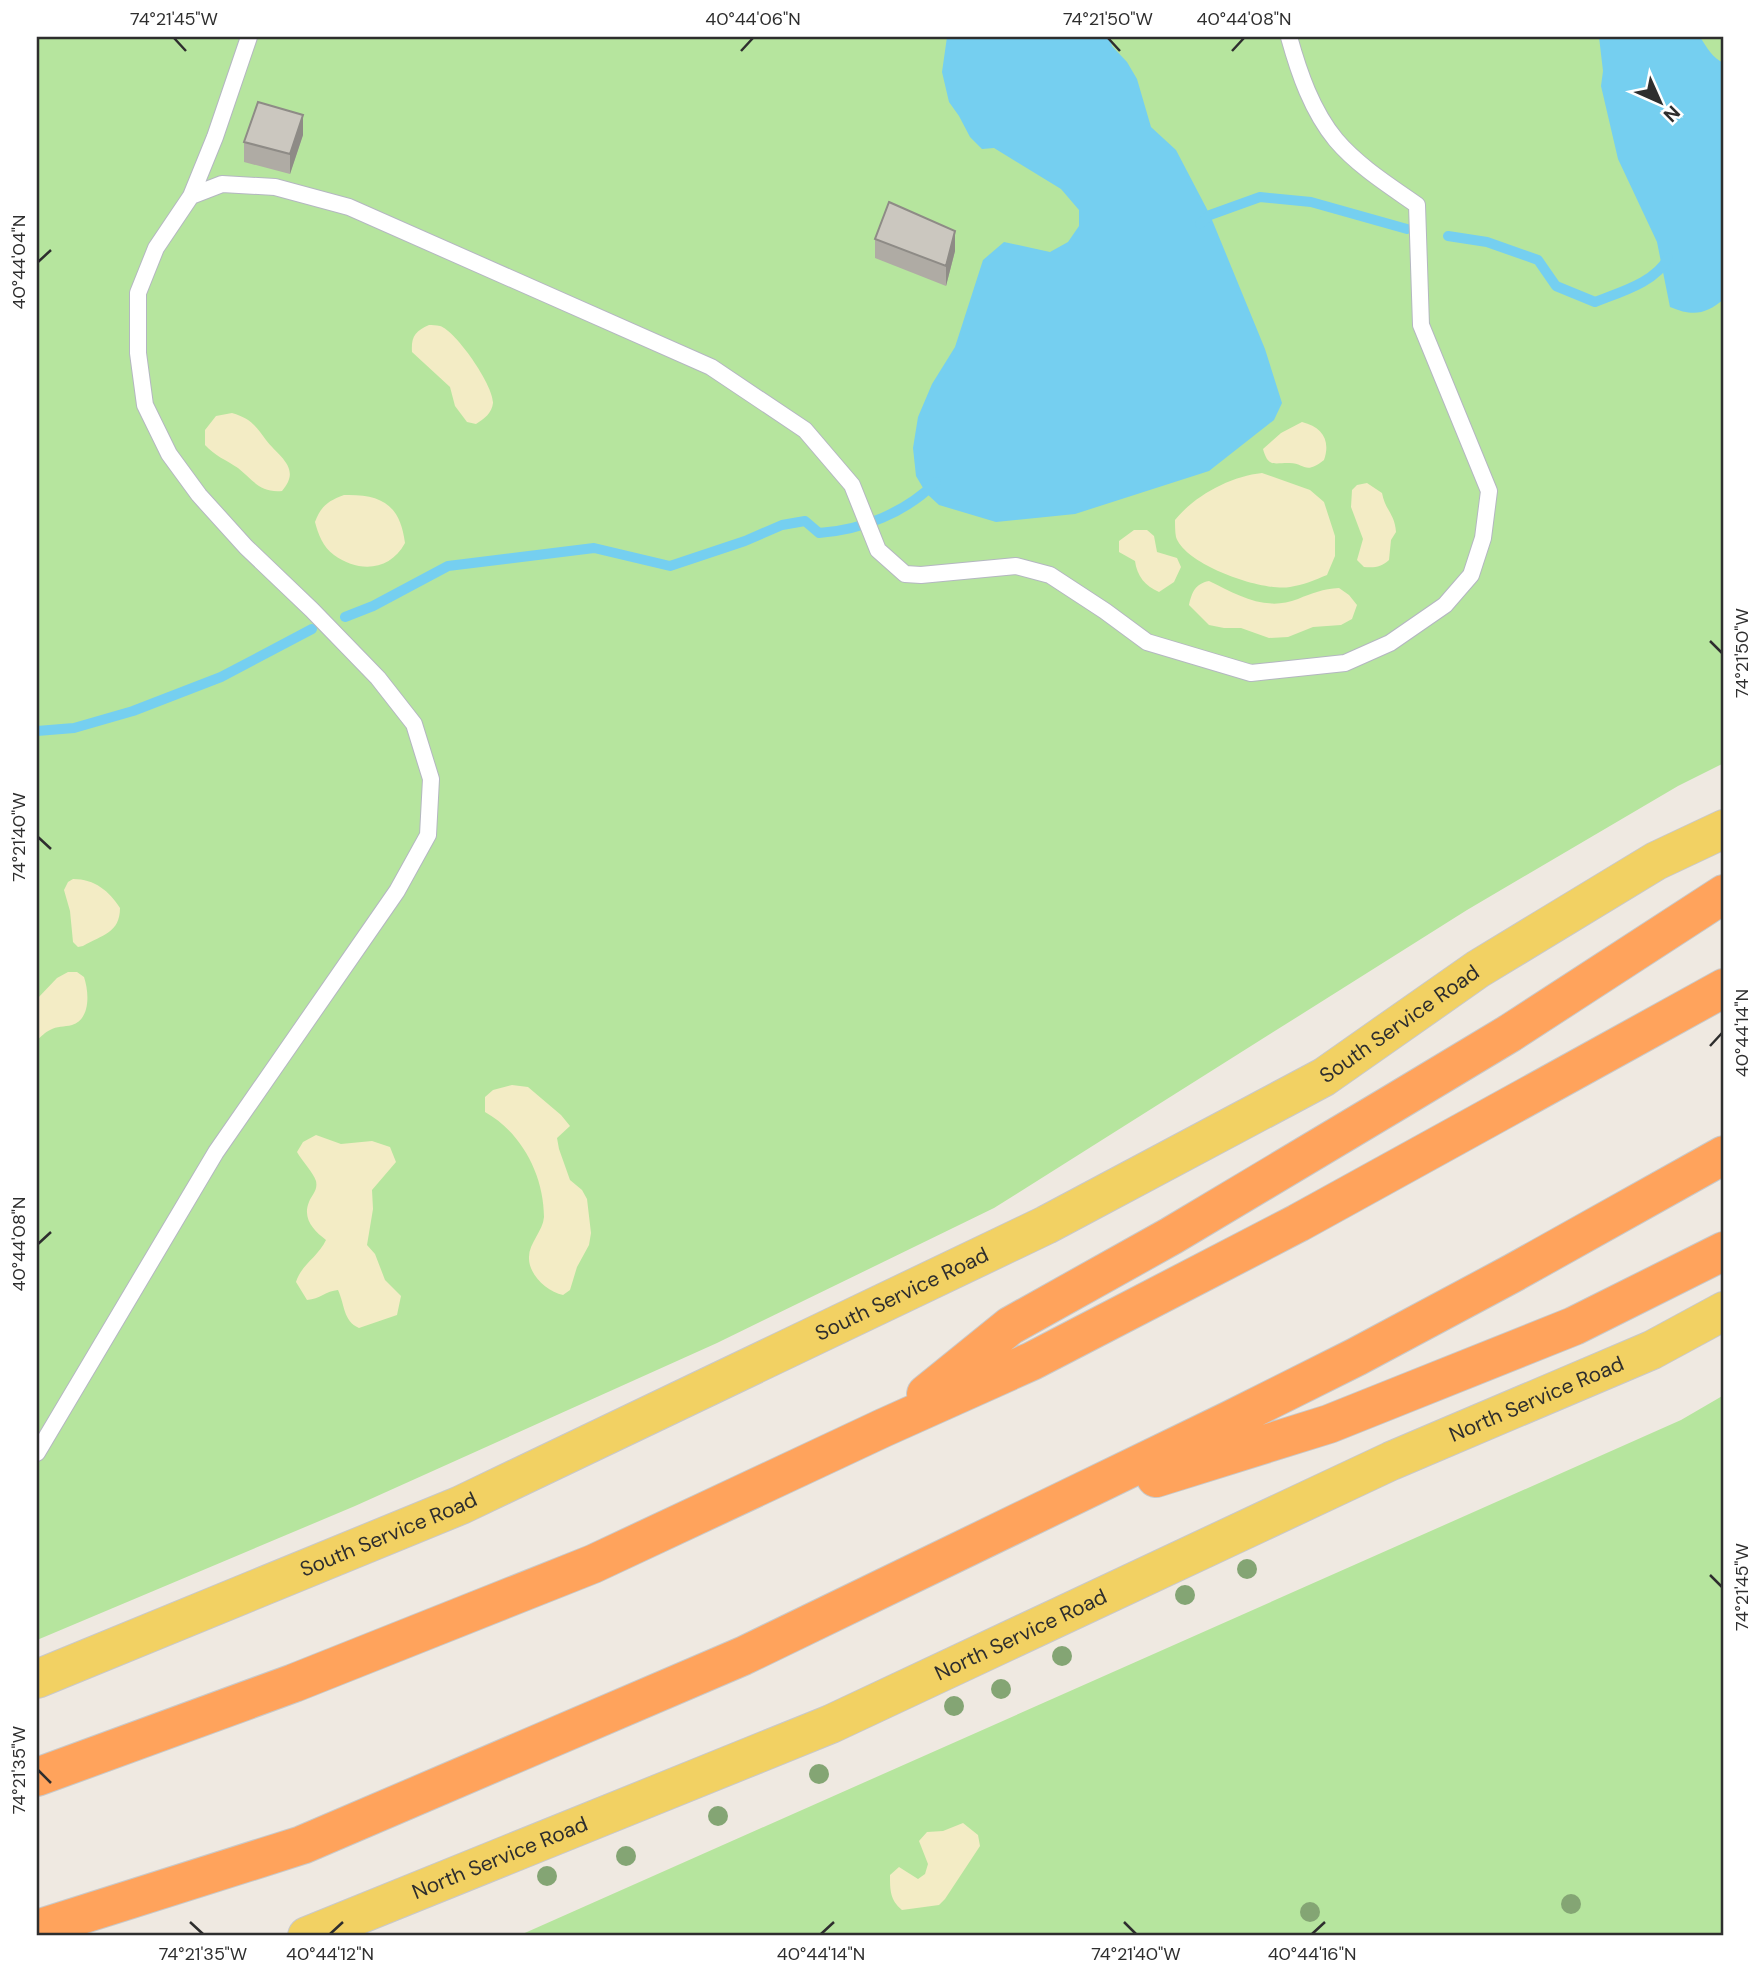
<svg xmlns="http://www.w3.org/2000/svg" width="1761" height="1973" font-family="'DM Sans',sans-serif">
	<rect width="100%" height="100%" fill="#efe9e1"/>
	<path fill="#b6e59e" d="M37,37H1724V763L1678,786L1467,910L994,1208L717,1343L355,1506L37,1640Z
		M1724,1395V1936H518L1681,1420Z"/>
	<path fill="#f3ecc5" d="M429,325C432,325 436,325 440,326C456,331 494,386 493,403C492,413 484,419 476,424L467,422L455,406L450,387L412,352C411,337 415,331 429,325Z
		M232,413C250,418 256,426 266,440C279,457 302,468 282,491C260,493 253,480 238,468C226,460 215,456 205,445V430L216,416Z
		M1302,422C1322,427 1331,440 1324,460C1304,476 1305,462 1288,463C1273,463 1268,467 1263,449L1281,433Z
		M1262,473L1310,490L1324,502L1335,536V556L1327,575C1315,580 1303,585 1290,587C1263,592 1185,565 1176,537C1175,532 1175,525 1175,520C1194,496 1231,476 1262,473Z
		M1367,483L1382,493C1385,510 1395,514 1396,532L1391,540L1389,560C1381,567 1375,568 1364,567L1357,560L1363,539L1351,507L1352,490L1357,485Z
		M344,495C381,494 400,504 405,543C390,571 359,573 334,555C323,547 318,534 315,522C321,506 328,501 344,495Z
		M1134,530H1147L1154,536L1157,552L1177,558L1181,567L1174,582L1159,592C1145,586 1137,576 1135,561L1119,552V541Z
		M1209,581C1238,595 1265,612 1298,599C1312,593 1323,589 1339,588L1349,595L1357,605L1352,619L1341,625L1313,627L1288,637L1269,638L1241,628H1224L1209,625L1189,605C1192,592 1195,584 1209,581Z
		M73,879C95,879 109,891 120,908C120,933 102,935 83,946L78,947L73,942L70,911L64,890L68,882Z
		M68,972H77L84,977C89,992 91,1019 72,1025C64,1027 57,1026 50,1030C45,1032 41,1037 37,1040V999L57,978Z
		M512,1085L528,1087L561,1115L570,1126L557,1138L559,1149L570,1180L582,1190L587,1199L591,1233L589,1245L577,1267L570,1290L563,1295C547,1292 528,1274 529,1257C529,1243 543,1231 544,1217C544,1175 521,1132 485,1112V1097L493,1090Z
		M316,1135L341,1144L372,1141L390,1147L396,1162L372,1190L373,1209L367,1245L375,1254L385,1280L401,1296L397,1315L359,1328C343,1321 345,1305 338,1290C326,1291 320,1299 307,1300L296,1282C301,1265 318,1257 326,1240C314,1231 302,1219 309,1202C312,1194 318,1191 316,1181C313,1172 302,1161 297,1152L303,1142Z
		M963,1823L978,1835L980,1846L945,1899L939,1905L902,1910C890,1900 890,1890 890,1875L899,1867L918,1879L925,1874L928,1864L919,1841L927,1832L943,1831Z"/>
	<path fill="#75cff0" d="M947,37H1110L1112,46L1127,62L1137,79L1151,127L1176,150L1210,215L1265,349L1282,403L1274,420L1209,471L1075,514L996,522L939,505L926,493L916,476L913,448L918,417L932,384L955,347L983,260L1004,242L1050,252L1068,242L1079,226V210L1061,189L994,148L982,149L970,137L959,116L949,102L942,72Z
		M1599,37H1700C1706,46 1713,59 1724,63V299C1706,314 1694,317 1670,307L1657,242L1618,159L1601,86L1603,71Z"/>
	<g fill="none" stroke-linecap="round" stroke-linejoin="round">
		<path stroke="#75cff0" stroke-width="10" d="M1200,224L1210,215L1260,197L1311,202L1407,229
			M1448,236L1487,242L1538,260L1556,286L1595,302C1620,292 1656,282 1668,258
			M345,617L373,606L448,566L594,548L670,566L745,541L782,525L805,521L819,533C862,530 905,513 936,482
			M37,731L74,728L133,711L221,677L312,629"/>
		<g stroke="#b4b7c1" stroke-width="18">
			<path id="lane" d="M191,196L215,137L249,37
				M37,1453L216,1152L397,891L428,835L431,779L414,724L378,678L312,610L246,547L199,495L169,454L145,405L138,353V293L156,248L191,196L222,184L275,187L349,207L711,367L805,430L852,485L878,550L905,574L921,575L1016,566L1050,575L1105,611L1147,642L1251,673L1345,663L1390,643L1445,605L1471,575L1483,538L1489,491L1421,325L1417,205C1390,186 1358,166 1336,140C1312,111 1299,73 1289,37"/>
		</g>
		<g stroke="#c9c9c9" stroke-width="40">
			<g id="primary">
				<path id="s1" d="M37,1679L461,1505L1046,1225L1324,1077L1478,969L1656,861L1724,829"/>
				<path id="s2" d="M307,1936L831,1724L1391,1461L1652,1350L1724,1311"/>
			</g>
		</g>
		<g stroke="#c9c9c9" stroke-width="40">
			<path id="highway" d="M926,1394L1010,1326L1171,1236L1392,1104L1510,1033L1724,894
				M1156,1478L1329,1424L1574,1326L1724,1251
				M37,1777L294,1683L593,1564L883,1428L1032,1361L1298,1223L1724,988
				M37,1929L302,1845L743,1656L1230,1420L1356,1357L1513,1273L1724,1155"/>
		</g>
		<use href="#lane" stroke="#fff" stroke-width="16"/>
		<use href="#primary" stroke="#f2d163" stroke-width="38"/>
		<use href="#highway" stroke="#ffa35c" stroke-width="38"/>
	</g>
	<g fill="#84a574">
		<circle cx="1247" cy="1569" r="10"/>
		<circle cx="1185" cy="1595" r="10"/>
		<circle cx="1062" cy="1656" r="10"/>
		<circle cx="1001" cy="1689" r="10"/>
		<circle cx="954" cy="1706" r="10"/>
		<circle cx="819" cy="1774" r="10"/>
		<circle cx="718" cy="1816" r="10"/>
		<circle cx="626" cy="1856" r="10"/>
		<circle cx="547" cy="1876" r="10"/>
		<circle cx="1571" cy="1904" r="10"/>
		<circle cx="1310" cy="1912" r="10"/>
	</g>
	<path fill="#afaba4" d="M303,135L290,174L244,162V142Z
		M875,239L955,251L946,286L875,258Z"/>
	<path fill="#8e8b86" d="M303,115V135L290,174V154Z
		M955,231V251L946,286V266Z"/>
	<path fill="#cbc7bf" stroke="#8e8b86" stroke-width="2" d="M258,102L303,115L290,154L244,142Z
		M889,202L955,231L946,266L875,239Z"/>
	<path fill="none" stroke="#2e2e2e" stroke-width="2.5" d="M174,38L186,51M1108,38L1120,51M741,51L753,38M1232,51L1244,38M38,262L51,250M1710,641L1722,653M38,837L51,849M1710,1046L1722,1033M38,1244L51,1232M1710,1575L1722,1587M38,1770L51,1783M190,1922L203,1934M1124,1922L1136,1934M330,1934L343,1922M821,1934L834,1922M1312,1934L1325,1922"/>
	<g text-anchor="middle" stroke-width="5" stroke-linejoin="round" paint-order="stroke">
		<g font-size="21" fill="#2e2e2e" stroke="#fff">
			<text dy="7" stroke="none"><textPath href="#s1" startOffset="1514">South Service Road</textPath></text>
			<text dy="7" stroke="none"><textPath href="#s1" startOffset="947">South Service Road</textPath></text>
			<text dy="7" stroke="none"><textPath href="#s2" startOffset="1342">North Service Road</textPath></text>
			<text dy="7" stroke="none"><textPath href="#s1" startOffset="380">South Service Road</textPath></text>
			<text dy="7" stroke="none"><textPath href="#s2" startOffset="775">North Service Road</textPath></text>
			<text dy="7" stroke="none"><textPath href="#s2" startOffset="208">North Service Road</textPath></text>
		</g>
	</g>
	<rect width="1761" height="1973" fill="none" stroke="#ffffff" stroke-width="77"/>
	<g transform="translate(1660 102) rotate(135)" stroke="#ffffff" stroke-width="5" paint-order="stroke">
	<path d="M0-5L12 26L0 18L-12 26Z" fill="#2e2e2e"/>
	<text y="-10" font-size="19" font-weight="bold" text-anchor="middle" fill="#2e2e2e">N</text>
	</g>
	<rect x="38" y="38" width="1684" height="1896" fill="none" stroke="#2e2e2e" stroke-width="2.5"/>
	<g font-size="18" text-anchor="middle" fill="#2e2e2e">
		<text x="174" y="25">74°21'45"W</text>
		<text x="753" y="25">40°44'06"N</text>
		<text x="1108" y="25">74°21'50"W</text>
		<text x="1244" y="25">40°44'08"N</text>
		<text transform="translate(19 262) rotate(-90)" y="6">40°44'04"N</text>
		<text transform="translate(1742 653) rotate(-90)" y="6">74°21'50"W</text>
		<text transform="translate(19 837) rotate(-90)" y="6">74°21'40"W</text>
		<text transform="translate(1742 1033) rotate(-90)" y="6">40°44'14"N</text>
		<text transform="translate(19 1244) rotate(-90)" y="6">40°44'08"N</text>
		<text transform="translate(1742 1587) rotate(-90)" y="6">74°21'45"W</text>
		<text transform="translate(19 1770) rotate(-90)" y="6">74°21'35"W</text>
		<text x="203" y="1960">74°21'35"W</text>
		<text x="330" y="1960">40°44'12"N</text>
		<text x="821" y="1960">40°44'14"N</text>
		<text x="1136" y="1960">74°21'40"W</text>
		<text x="1312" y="1960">40°44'16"N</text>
	</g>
</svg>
